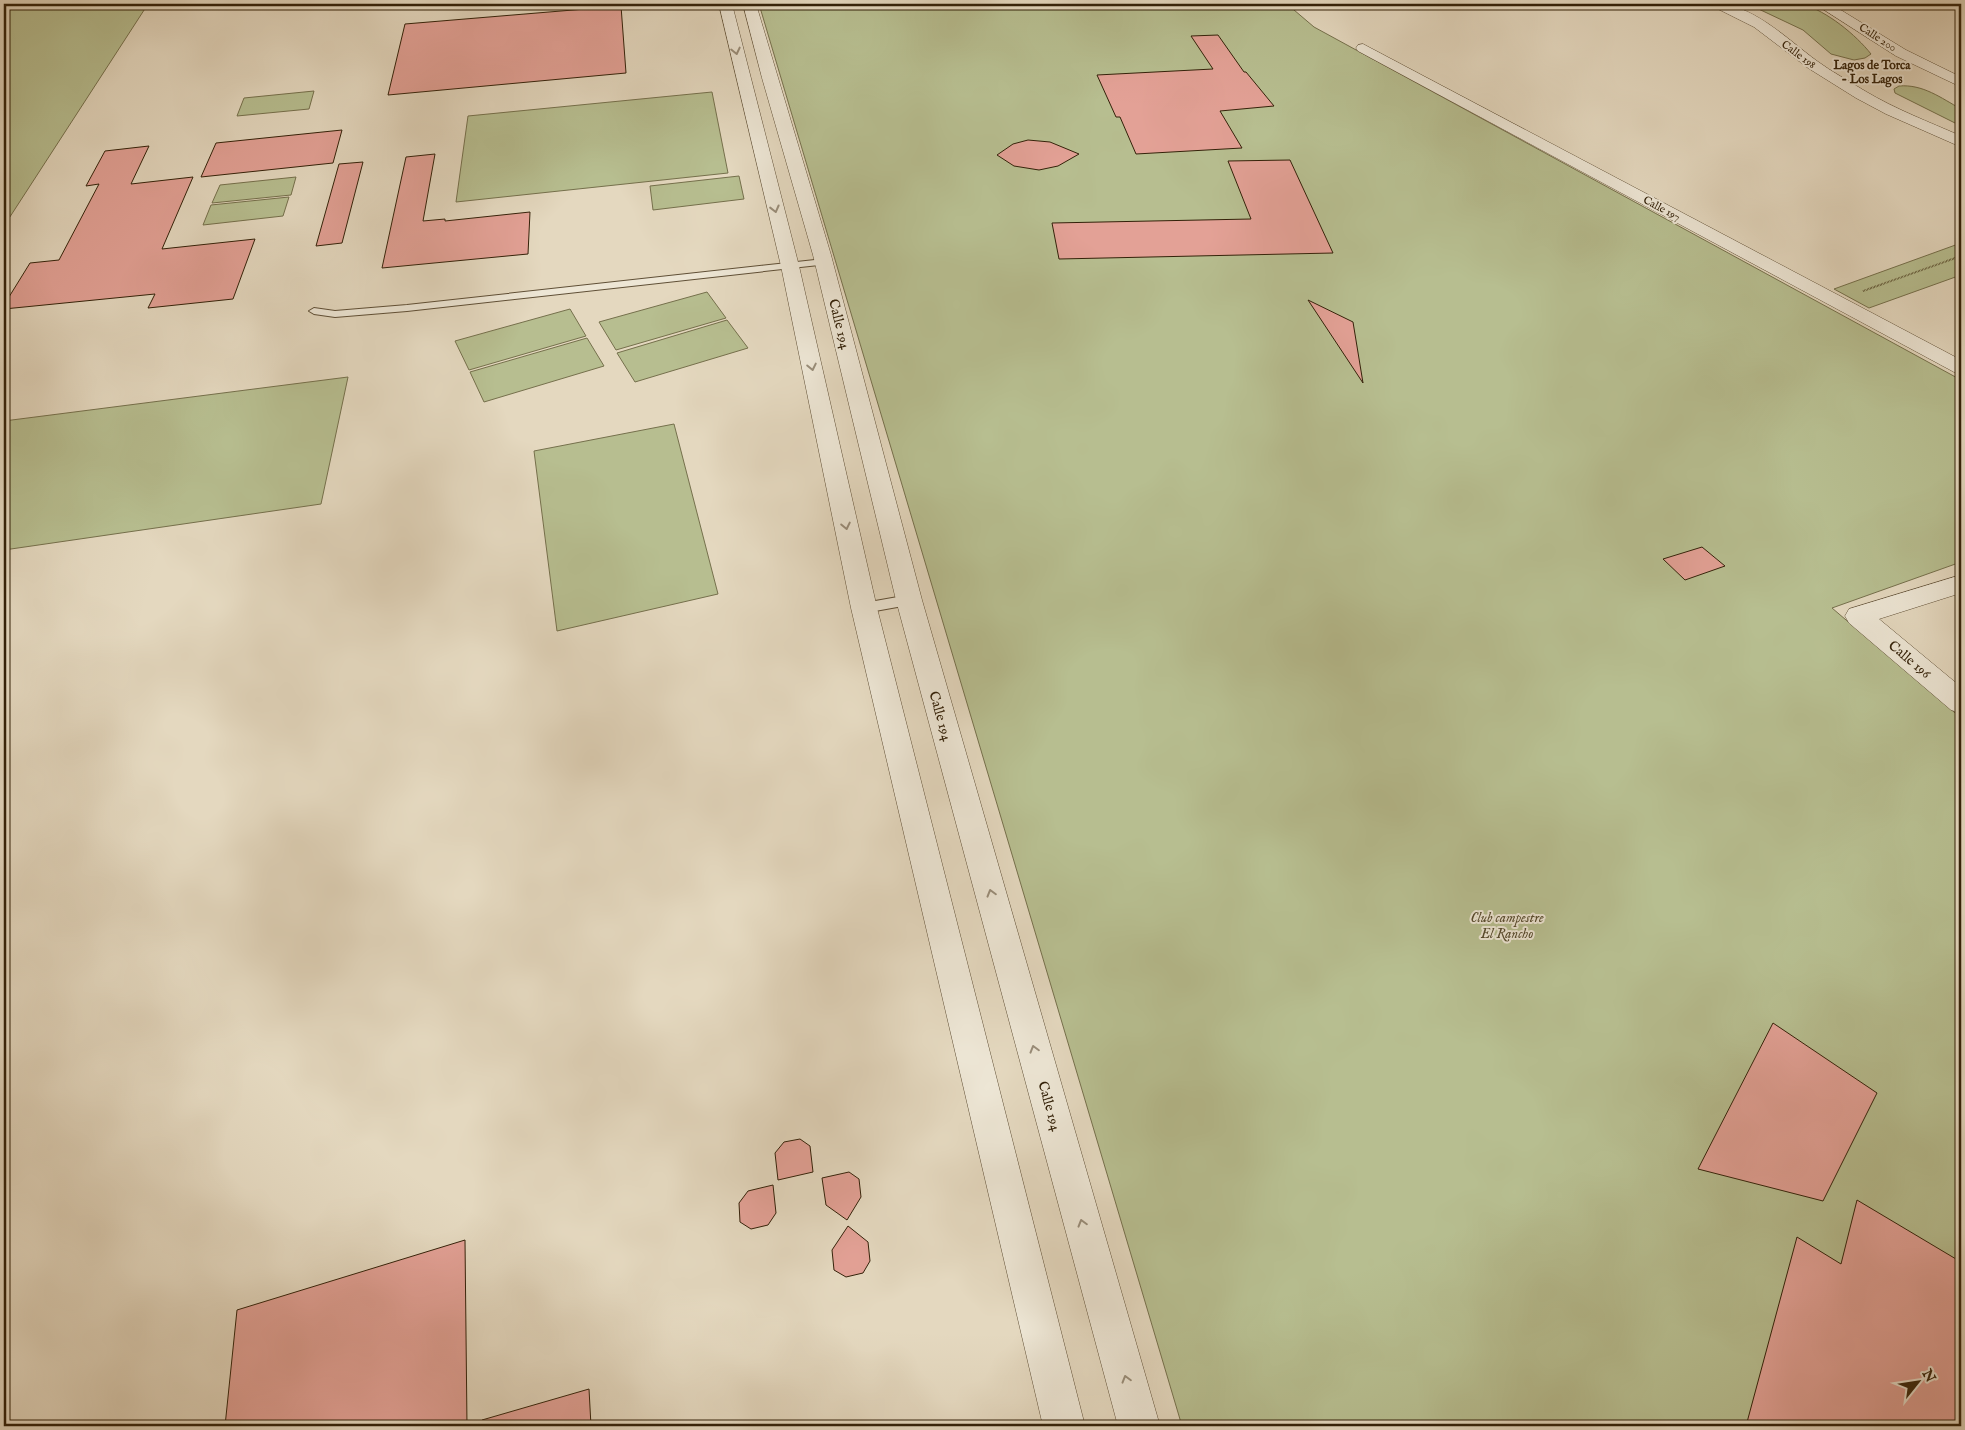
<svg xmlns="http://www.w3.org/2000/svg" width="1965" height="1430" font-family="'IM FELL English',serif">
	<rect width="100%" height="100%" fill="#e4d8bf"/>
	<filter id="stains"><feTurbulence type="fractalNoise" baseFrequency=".004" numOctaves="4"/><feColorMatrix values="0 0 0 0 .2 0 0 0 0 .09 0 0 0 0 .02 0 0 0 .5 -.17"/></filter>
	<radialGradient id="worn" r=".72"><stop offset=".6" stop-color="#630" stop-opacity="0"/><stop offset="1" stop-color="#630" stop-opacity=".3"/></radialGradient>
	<path fill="#b7be90" stroke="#75704c" d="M4,4H148L4,226Z
		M759,4H1287L1314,27L1961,380V562L1832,608L1961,718V1426H1182Z
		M1748,4C1763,4 1788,0 1802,4C1827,11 1856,35 1871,54L1865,58L1854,60L1831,54L1803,30Z
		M1899,86C1923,84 1941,98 1961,109V126L1895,93L1894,89Z
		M314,91L309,109L237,116L244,98Z
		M712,92L728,173L456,202L468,116Z
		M739,176L744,199L653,210L650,186Z
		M296,177L291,195L212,203L220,185Z
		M289,197L283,216L203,225L211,205Z
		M1961,243V275L1869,308L1834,289Z
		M707,292L726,318L616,350L599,322Z
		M570,309L586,336L469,370L455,341Z
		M727,320L748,348L635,382L617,353Z
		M587,338L604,366L484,402L470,372Z
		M348,377L321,504L4,550V421Z
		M674,424L718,594L557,631L534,451Z"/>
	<path fill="#e3a196" stroke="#332109" d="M621,6L626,73L388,95L405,24Z
		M1218,35L1244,72H1246L1274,106L1220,111L1242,148L1136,154L1120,117H1116L1097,75L1213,69L1191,36Z
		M342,130L333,163L201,177L216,143Z
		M1028,140L1050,142L1079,154L1058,166L1039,170L1014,166L997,155L1013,144Z
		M149,146L131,184L193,177L162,249L255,239L233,299L148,308L155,294L4,309V305L30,263L59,260L99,184L86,186L105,151Z
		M435,154L423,221L445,219V221L530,212L528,254L382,268L406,157Z
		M1290,160L1333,253L1059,259L1052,223L1251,219L1228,161Z
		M363,162L342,243L316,246L339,164Z
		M1308,300L1353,322L1363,383Z
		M1702,547L1725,566L1685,580L1663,559Z
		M1773,1023L1877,1093L1823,1201L1698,1169Z
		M800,1139L810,1146L813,1172L778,1180L775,1153L784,1142Z
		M849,1172L859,1179L861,1197L847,1220L826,1205L822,1178Z
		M773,1185L776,1213L768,1225L751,1229L740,1222L739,1203L748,1191Z
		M1857,1200L1961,1262V1426H1746L1797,1237L1841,1264Z
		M848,1226L868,1242L870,1261L863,1273L846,1277L834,1270L832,1250Z
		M465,1240L467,1426H225L237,1310Z
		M589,1389L591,1426H483L482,1420Z"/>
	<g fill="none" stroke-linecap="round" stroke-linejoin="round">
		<g stroke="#5f4f36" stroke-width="2">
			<path id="service" d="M824,259L828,260V264L407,311L335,317L314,314L309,311L314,308L335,311L407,305Z
				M909,595L914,596L916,600L914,604L864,613L859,612L857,608L859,604L864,603Z"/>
		</g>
		<g stroke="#5f4f36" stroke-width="1">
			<path id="minor" d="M719,4H732L799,266L877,608L1085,1426H1043L851,608L781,266Z
				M743,4H756L831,255L922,600L1160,1426H1118L896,600L813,255L762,78Z
				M1712,4C1750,1 1788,40 1817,61C1832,72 1849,81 1865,91C1895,109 1929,122 1961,136V147L1886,114L1856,98L1808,68L1754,27L1714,7Z
				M1815,4H1831L1906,50L1961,77V87L1896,56Z
				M1363,44L1961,360V374L1954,372L1358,51L1356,48L1358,45Z
				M1961,575V593L1879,619L1961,687V713L1951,710L1849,623L1845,616L1849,609Z"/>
		</g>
		<path stroke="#332109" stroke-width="2" stroke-dasharray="0.5 1" stroke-linecap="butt" d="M1863,291L1961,256"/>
		<use href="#service" fill="#ede6d5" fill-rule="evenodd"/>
		<use href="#minor" fill="#ede6d5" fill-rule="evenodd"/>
	</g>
	<defs><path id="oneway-chevron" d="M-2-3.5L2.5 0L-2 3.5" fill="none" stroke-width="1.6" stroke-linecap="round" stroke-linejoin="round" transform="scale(1.25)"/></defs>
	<g stroke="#998d79">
		<use href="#oneway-chevron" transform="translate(736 51) rotate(77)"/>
		<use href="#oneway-chevron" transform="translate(775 209) rotate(76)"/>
		<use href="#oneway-chevron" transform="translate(812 367) rotate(78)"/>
		<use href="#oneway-chevron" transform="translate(846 526) rotate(78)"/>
		<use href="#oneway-chevron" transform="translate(991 893) rotate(-106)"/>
		<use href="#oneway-chevron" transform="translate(1034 1049) rotate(-106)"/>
		<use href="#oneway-chevron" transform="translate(1082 1223) rotate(-106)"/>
		<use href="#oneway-chevron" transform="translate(1126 1379) rotate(-106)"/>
	</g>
	<g text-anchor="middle" stroke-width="4" stroke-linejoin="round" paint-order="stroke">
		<g font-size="11" fill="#332109" stroke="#ede6d5">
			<text transform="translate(1878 37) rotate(33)" y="4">Calle 200</text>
			<text transform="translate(1799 54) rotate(36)" y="4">Calle 198</text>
			<text transform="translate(1662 208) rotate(28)" y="4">Calle 197</text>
		</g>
		<g font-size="12" font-weight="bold" fill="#332109" stroke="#ede6d5">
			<text x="1872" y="69">Lagos de Torca<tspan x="1872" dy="14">- Los Lagos</tspan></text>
		</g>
		<g font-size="14" fill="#332109" stroke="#ede6d5">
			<text transform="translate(840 324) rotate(76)" y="5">Calle 194</text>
			<text transform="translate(1910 659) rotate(40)" y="5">Calle 196</text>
			<text transform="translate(941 716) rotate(74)" y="5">Calle 194</text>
			<text transform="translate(1050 1106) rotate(74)" y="5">Calle 194</text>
		</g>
		<g font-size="14" font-style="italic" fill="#54482b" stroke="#ede6d5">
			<text x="1507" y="922">Club campestre<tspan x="1507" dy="16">El Rancho</tspan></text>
		</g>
	</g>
	<rect width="1965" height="1430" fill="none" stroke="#e4d8bf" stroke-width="20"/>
	<rect x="5" y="5" width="1955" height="1420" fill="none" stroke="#332109" stroke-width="2.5"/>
	<rect x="10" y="10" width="1945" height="1410" fill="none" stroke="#332109"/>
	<g transform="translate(1918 1382) rotate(60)" stroke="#ede6d5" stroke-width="4" paint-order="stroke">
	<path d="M0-4L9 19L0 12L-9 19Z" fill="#332109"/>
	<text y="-8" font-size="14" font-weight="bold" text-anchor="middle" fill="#332109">N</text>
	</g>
	<rect width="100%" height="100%" filter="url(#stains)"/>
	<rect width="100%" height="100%" fill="url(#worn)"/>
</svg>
